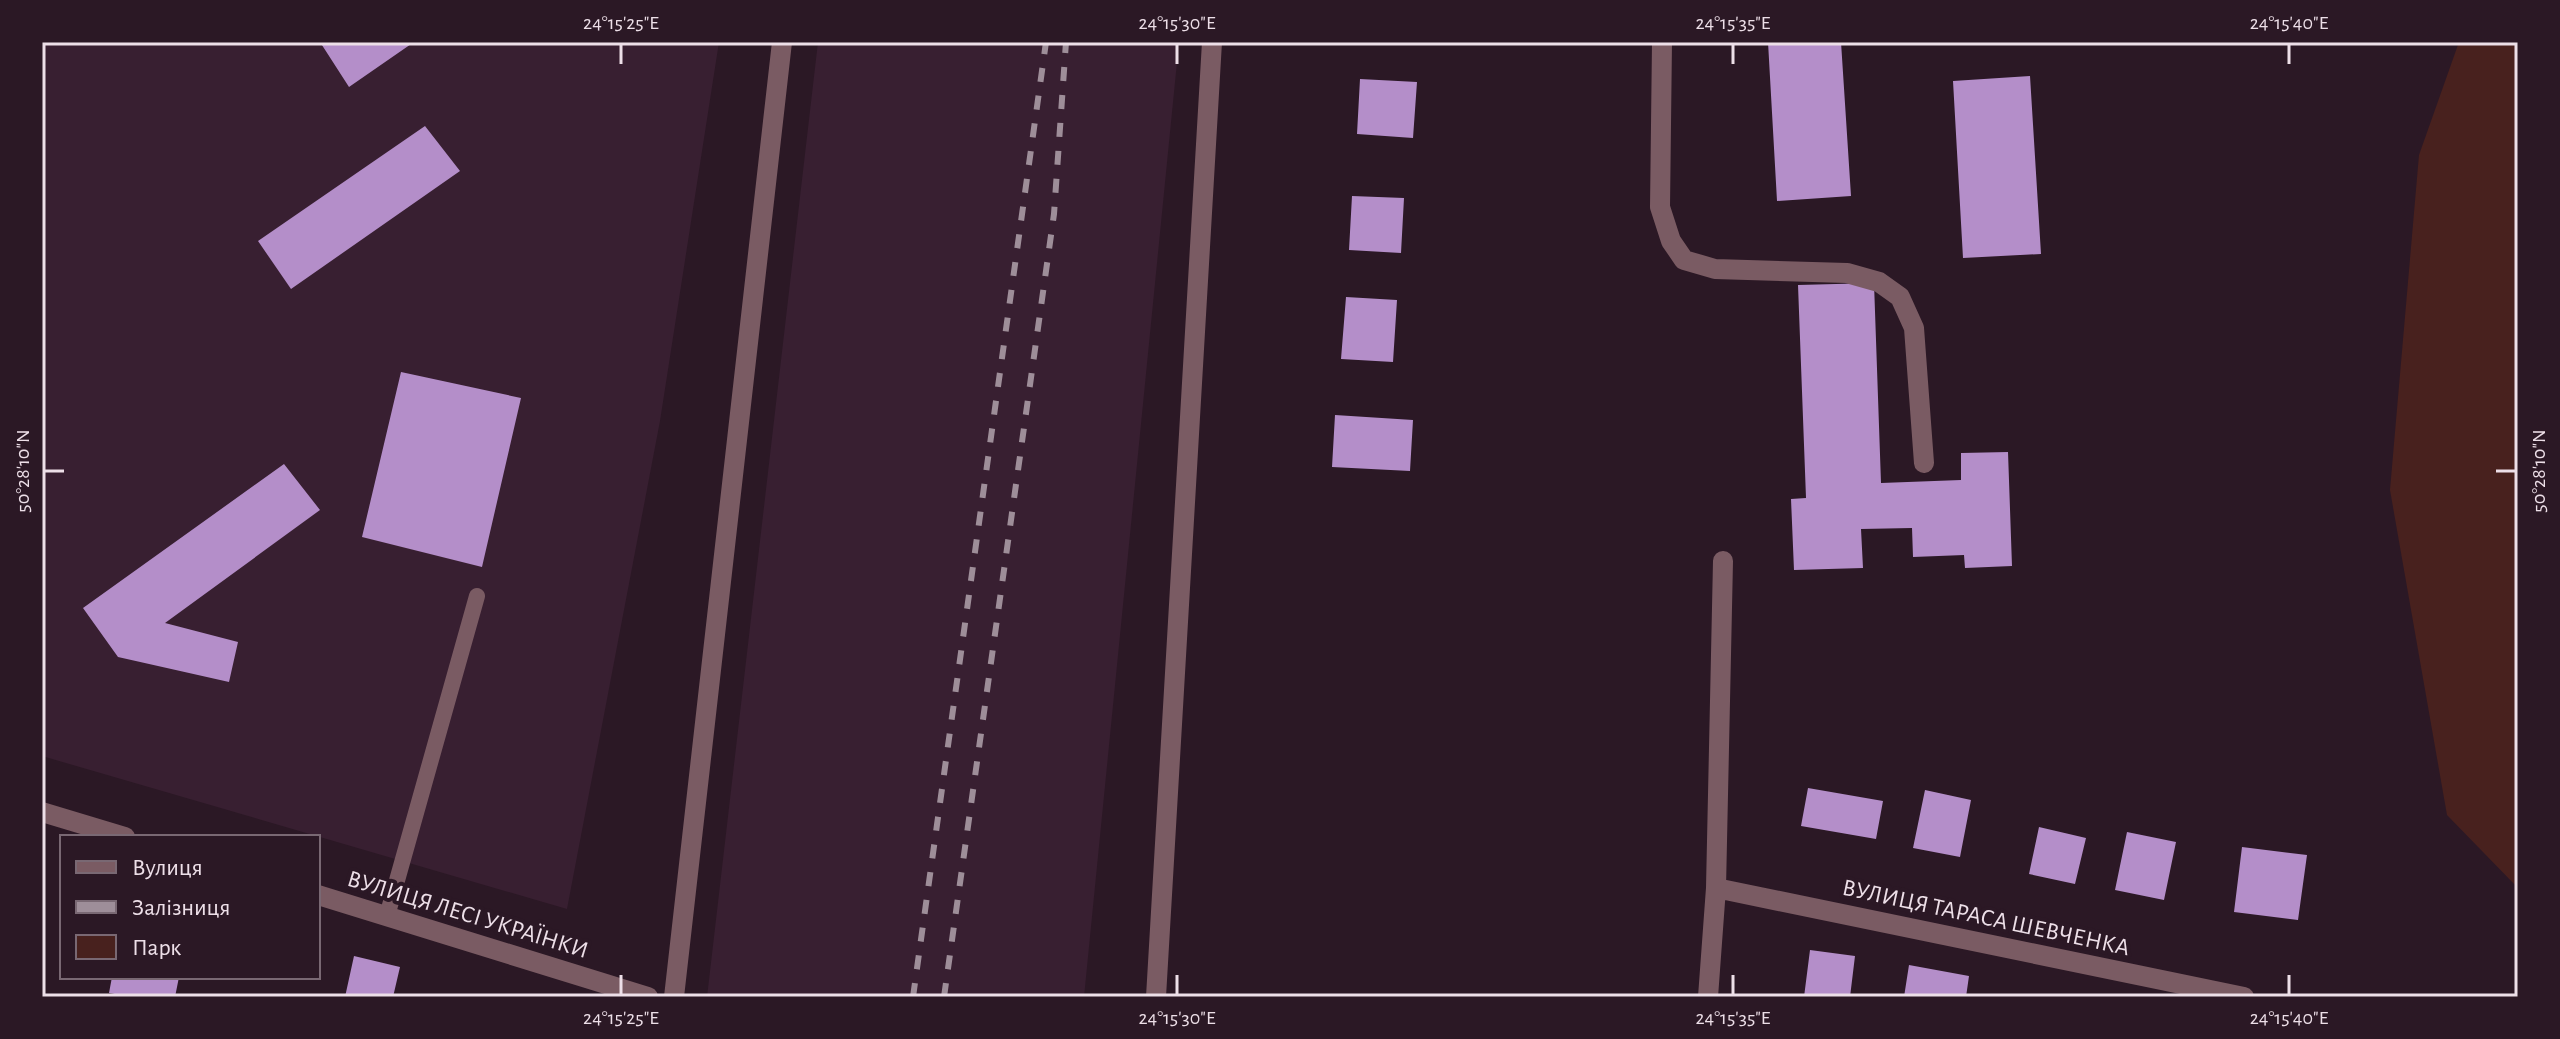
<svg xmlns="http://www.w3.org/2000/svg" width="2560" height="1039" font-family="'Alegreya Sans',sans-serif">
	<rect width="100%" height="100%" fill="#2b1825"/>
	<path fill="#381f31" d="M42,42H719L660,421L567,909L42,756Z
		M818,42H1179L1084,997H707Z"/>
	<path fill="#48211e" d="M2459,42H2518V888L2447,815L2390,490L2419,155Z"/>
	<path fill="#b48ec9" d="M320,42H414L349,87Z
		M1768,42H1841L1851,196L1777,201Z
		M2030,76L2041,254L1963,258L1953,81Z
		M1360,79L1417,82L1413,138L1357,134Z
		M425,126L460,171L291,289L258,241Z
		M1352,196L1404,198L1401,253L1349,250Z
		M1874,283L1881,483L1961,480V453L2008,452L2012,566L1965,568L1964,555L1913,557L1912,528L1861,529L1863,568L1794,570L1791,499L1806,498L1798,285Z
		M1346,297L1397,300L1393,362L1341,359Z
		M401,372L521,398L482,567L362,537Z
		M1335,415L1413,420L1410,471L1332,467Z
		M284,464L320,510L165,623L238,642L229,682L118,657L83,608Z
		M1808,788L1883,801L1876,839L1801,826Z
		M1925,790L1971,800L1960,857L1913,848Z
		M2039,827L2086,838L2075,884L2029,874Z
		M2127,832L2176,842L2164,900L2115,890Z
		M2242,847L2307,855L2298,920L2234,912Z
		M1810,950L1855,956L1850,997H1804Z
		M354,956L400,967L393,997H345Z
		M1909,965L1969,976L1966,997H1904Z
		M112,977H179L175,997H132L109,993Z"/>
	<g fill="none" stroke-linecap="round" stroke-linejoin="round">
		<path stroke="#7a5b63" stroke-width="16" d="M387,916L477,596"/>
		<path stroke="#7a5b63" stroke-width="20" d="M1662,42L1660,207L1671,241L1684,260L1715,269L1847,273L1879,282L1900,297L1914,328L1924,463
			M1716,888L2244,997
			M1708,997L1716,888L1723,561"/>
		<path stroke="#7a5b63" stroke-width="20" d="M42,812L125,837
			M318,895L648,997
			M674,997L782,42
			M1156,997L1212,42"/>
		<path stroke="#9e8e99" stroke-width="6" stroke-dasharray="14 14" stroke-linecap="butt" d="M913,997L1046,42
			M944,997L1054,214L1066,42"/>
	</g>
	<path fill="none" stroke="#eddfe8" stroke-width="3" d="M621,44V64M1177,44V64M1733,44V64M2289,44V64M44,471H64M2496,471H2516M621,975V995M1177,975V995M1733,975V995M2289,975V995"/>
	<g text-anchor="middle" stroke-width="8" stroke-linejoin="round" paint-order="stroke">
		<g font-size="24" fill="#eddfe8" stroke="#2b1825">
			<text transform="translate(468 914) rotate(17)" y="8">ВУЛИЦЯ ЛЕСІ УКРАЇНКИ</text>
			<text transform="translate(1986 917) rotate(12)" y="8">ВУЛИЦЯ ТАРАСА ШЕВЧЕНКА</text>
		</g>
	</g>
	<rect width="2560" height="1039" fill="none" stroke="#2b1825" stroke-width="88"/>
	<rect x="60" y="835" width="260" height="144" fill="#2b1825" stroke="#796873" stroke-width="2"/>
	<rect x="76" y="861" width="40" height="12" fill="#7a5b63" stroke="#796873" stroke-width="2"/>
	<text x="132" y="875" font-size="24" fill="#eddfe8">Вулиця</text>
	<rect x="76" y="901" width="40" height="12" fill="#9e8e99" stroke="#796873" stroke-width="2"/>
	<text x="132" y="915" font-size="24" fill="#eddfe8">Залізниця</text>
	<rect x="76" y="935" width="40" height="24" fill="#48211e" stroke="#796873" stroke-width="2"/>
	<text x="132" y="955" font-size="24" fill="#eddfe8">Парк</text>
	<rect x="44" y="44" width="2472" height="951" fill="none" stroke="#eddfe8" stroke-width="3"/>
	<g font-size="20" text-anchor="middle" fill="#eddfe8">
		<text x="621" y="29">24°15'25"E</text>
		<text x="1177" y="29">24°15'30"E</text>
		<text x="1733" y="29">24°15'35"E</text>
		<text x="2289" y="29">24°15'40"E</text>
		<text transform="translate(22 471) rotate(-90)" y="7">50°28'10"N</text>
		<text transform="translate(2538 471) rotate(-90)" y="7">50°28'10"N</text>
		<text x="621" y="1024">24°15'25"E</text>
		<text x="1177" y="1024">24°15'30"E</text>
		<text x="1733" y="1024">24°15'35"E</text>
		<text x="2289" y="1024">24°15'40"E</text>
	</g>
</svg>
